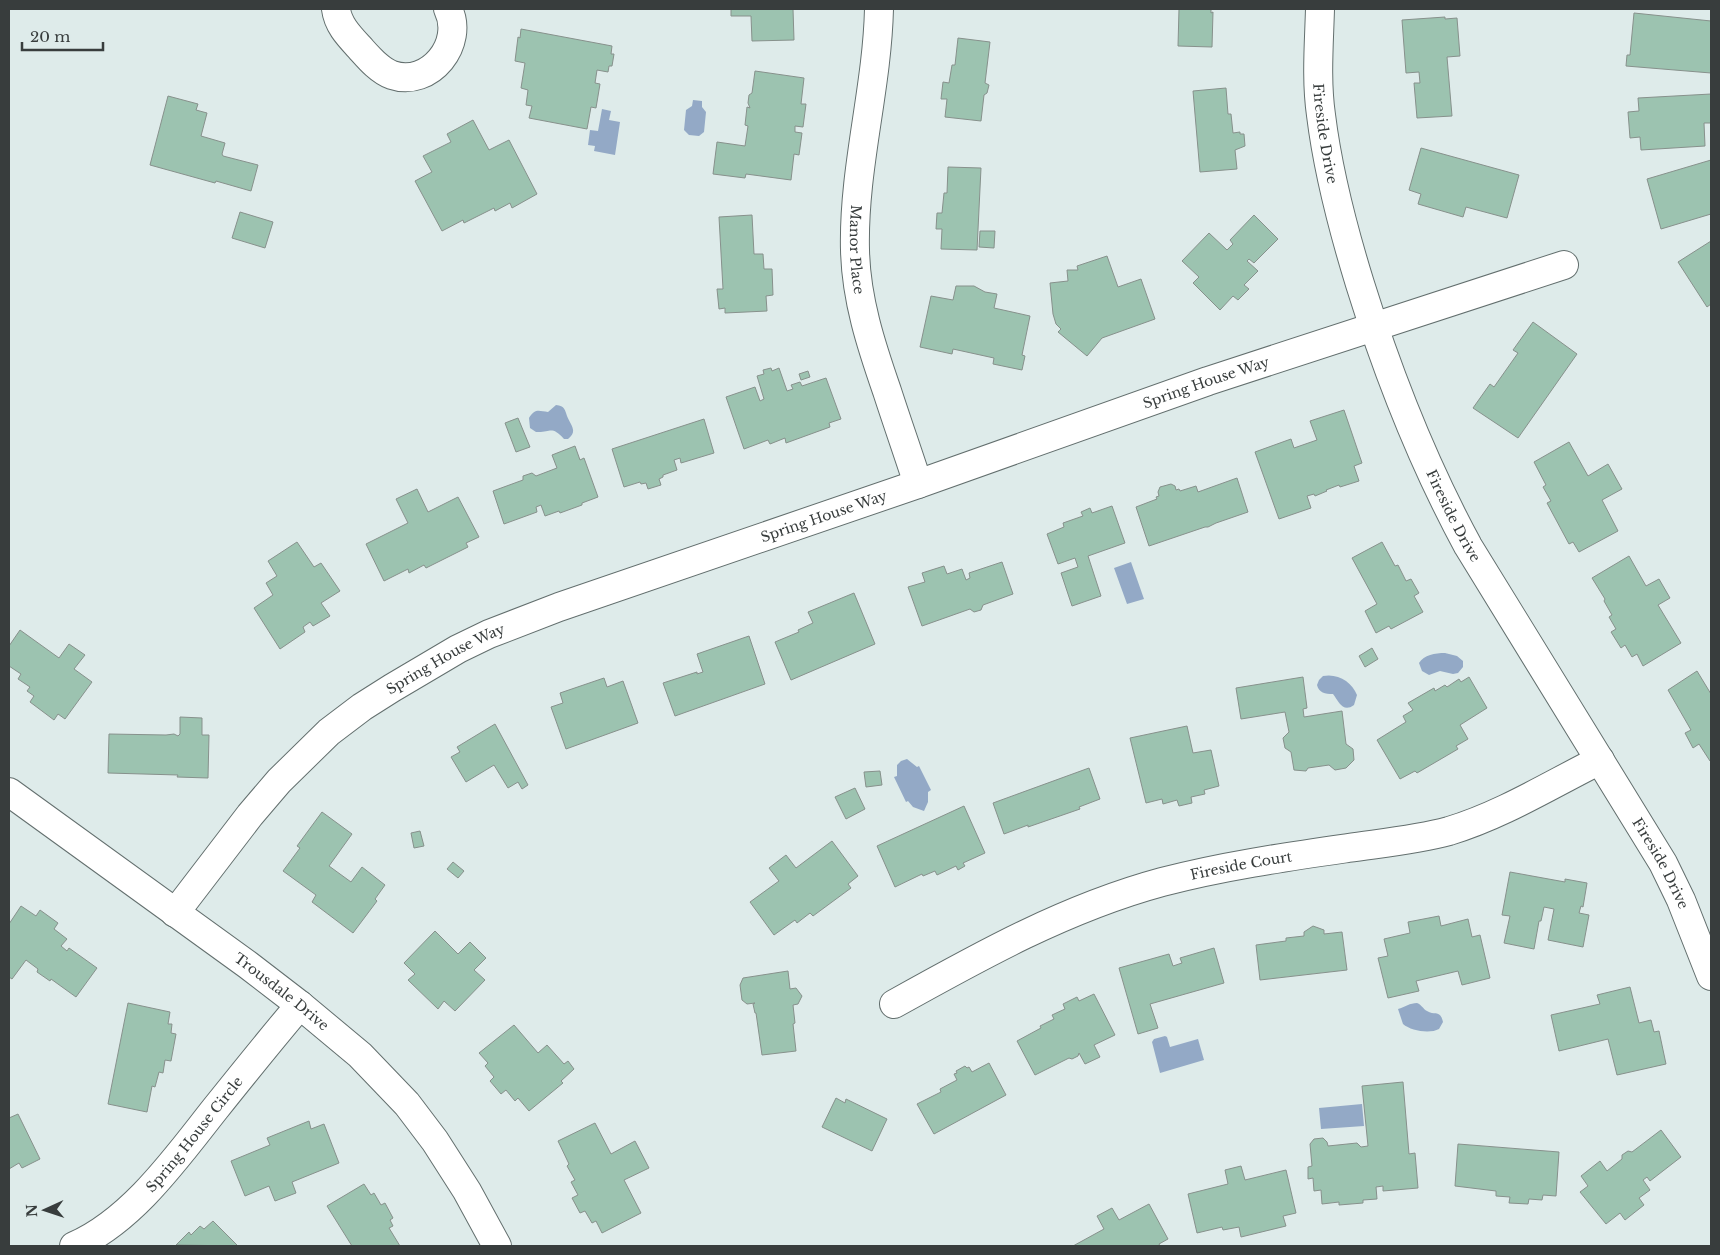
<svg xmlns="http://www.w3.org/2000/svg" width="1720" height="1255" font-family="'Libre Baskerville',serif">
	<rect width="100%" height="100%" fill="#deebea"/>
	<path fill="#93a9c6" d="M693,100L702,101V107L706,112L704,132L699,136L689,135L684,130L686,110L692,106Z
		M602,109L611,111L609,120L620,122L615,155L594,151L595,146L588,145L590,130L598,131Z
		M556,405C565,406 565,410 567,416C571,426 578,431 568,439H564C551,425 551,433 536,432L530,428L529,418C535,408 539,411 548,412Z
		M1131,562L1144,599L1127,604L1114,568Z
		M1445,653L1457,656L1463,661V667L1458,673L1453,674L1440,671L1429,675L1422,671L1419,663C1424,655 1435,653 1445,653Z
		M1323,676C1338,673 1352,682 1357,695L1354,705C1343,713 1339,702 1333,694C1325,694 1319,693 1317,685L1319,680Z
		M907,759L917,767L919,766L931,790L928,792V802L924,811L913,807L908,801L906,802L894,777L897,776V765L901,761Z
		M1417,1003C1422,1005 1423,1009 1427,1011C1435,1016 1440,1009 1443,1022L1439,1029C1430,1034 1411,1031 1403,1024L1398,1009C1405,1007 1410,1003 1417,1003Z
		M1165,1036L1167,1037L1170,1047L1198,1039L1204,1060L1160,1073L1152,1042L1154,1039Z
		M1362,1104L1364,1126L1321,1129L1319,1108Z"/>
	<path fill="#9cc3b0" stroke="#87918c" d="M731,9H793L794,40L752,41L751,16H731Z
		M1179,9H1211V13L1213,12L1212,47L1178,46Z
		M1634,13L1711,21V73L1626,66L1627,55H1630Z
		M1445,17V19L1457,18L1460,56L1447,57L1452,116L1417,118L1414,83H1420L1419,72L1406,73L1402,20Z
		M521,29L612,46L611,54H614L612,66H609L608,72L597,70L595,83L600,84L596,108L591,107L587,129L529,118L532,106L526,105L528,90L521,88L525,63L515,61L518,37L520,38Z
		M958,38L990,42L985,83L989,85L987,93L984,95L981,121L945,117L947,99H941L943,82L949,83L952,65H955Z
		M755,71L804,78L801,104H806L803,127L795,126V132L802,133L799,155L794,154L791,180L746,174L745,178L713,174L717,142L745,146L748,126L745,125L747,107L750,108L748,103L749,95L752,93Z
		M1226,88L1228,114H1231L1233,133L1240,132V134H1244L1245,146L1235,150L1237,169L1200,172L1193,91Z
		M1711,94V123H1704L1705,146L1641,150L1640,137L1630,138L1628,112L1639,111L1638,98Z
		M168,96L198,104L196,110L207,113L201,136L225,143L222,154L223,156L258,165L251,191L216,181L215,183L150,165Z
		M473,120L489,150L509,140L537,194L512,208L510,203L495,211L494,208L464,223L463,220L442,231L415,181L432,172L423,156L451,142L447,134Z
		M1421,148L1519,175L1507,218L1466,207L1463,217L1418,204L1421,194L1409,190Z
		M1711,160V214L1661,229L1647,179Z
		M948,167L981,168L977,250L941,249L942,229H936L937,213H942L944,193H947Z
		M240,212L273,222L265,248L232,238Z
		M752,215L754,254H763L764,269H772L773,295L766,296L767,311L725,313V308L719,309L717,289H723L719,217Z
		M1254,215L1278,239L1254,263L1249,259L1247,261L1258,271L1244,285L1249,289L1238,300L1233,296L1220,310L1193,283L1199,277L1182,261L1209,233L1227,250L1233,244L1230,240Z
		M980,231H995L994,248L979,247Z
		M1711,241V304L1707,307L1678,262Z
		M1107,256L1118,287L1141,279L1155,319L1102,338L1087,356L1058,332L1061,329L1056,324L1053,314L1050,283L1068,281L1067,270H1078L1077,266Z
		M956,286H974L985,292L997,294L994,308L1030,316L1022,355L1025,356L1022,370L993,364L994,358L953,349L952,354L920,347L931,296L953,300Z
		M1533,322L1577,354L1518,438L1473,408L1490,384L1494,387L1518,353L1513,350Z
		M771,368L772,371L779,368L787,391L793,389L791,385L800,382L802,386L826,378L841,419L829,423L830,427L786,443L785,438L770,444L768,440L744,449L726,397L755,387L760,401L764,399L757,376L764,374L763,370Z
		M808,371L810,377L801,380L799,374Z
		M1344,410L1362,463L1354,466L1359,481L1340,487L1339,485L1326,490L1327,491L1315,496L1314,494L1307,496L1311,508L1279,519L1255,452L1291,439L1294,448L1317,440L1310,421Z
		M518,418L530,447L516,452L505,423Z
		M704,419L714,453L681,463L680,458L674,460L677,470L663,475V477L659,479L661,485L648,489L646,483L641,484L640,482L624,487L612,449Z
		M1569,442L1588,476L1608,464L1622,489L1602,500L1618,531L1579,552L1573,542L1569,544L1547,503L1551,501L1543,487L1546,485L1534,462Z
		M575,446L580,460L584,458L598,497L582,503V505L560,513L559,511L545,516L541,505L536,507L537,512L504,524L493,491L523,480V476L532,473L536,476L557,468L552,455Z
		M1237,478L1248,512L1216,523L1208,527H1205L1149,546L1136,507L1157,499L1156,497L1159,496L1158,492L1160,487L1171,484L1175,486L1176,490L1179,489L1180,491L1196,486L1198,492Z
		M417,489L428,512L458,497L479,537L466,543L468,547L426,568L424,565L409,573L408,569L384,581L366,544L408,523L396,499Z
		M1112,506L1125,543L1088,556L1101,596L1072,606L1061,573L1078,567L1075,558L1058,564L1047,534L1064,527L1063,523L1083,516L1081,512L1090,508L1092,513Z
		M297,542L314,567L321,563L340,591L321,603L330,616L313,626L310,622L303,627L305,632L280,649L254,608L273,595L266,583L277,576L268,561Z
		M1382,542L1395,566L1398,565L1406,581L1411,579L1419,593L1414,596L1423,612L1391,629L1389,626L1376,633L1365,611L1377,604L1352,558Z
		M1629,556L1646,586L1659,579L1670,598L1658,605L1681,643L1643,666L1637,654L1632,657L1625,645L1621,648L1611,632L1616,629L1609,617L1612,615L1604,601L1605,599L1592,578Z
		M1002,562L1013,594L983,605L981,610L974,612L970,609L922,626L908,587L925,582L922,573L944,566L947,574L962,569L966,580L970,578L969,573Z
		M854,593L875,644L791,680L775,642L799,632L798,630L813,623L808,612Z
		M20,630L59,658L69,644L85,655L74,669L92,682L65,719L58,714L54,720L30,702L34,696L27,691L30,687L18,679L21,674L9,666V646Z
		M749,636L765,684L675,716L663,683L697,672V674L703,672L697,654Z
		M1372,648L1378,659L1365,667L1359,656Z
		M1697,671L1711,694V760L1710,761L1699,744L1693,748L1685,733L1691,730L1668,690Z
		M1303,677L1307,708L1303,709L1304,717L1342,711L1346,744L1353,749L1354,760L1346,768L1335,770L1329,765L1308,768L1306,771L1294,770L1291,752L1285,748L1283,738L1289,732L1285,712L1241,719L1236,688Z
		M1469,677L1487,708L1460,725L1468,739L1456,746L1458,749L1417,773L1415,771L1400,779L1377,740L1406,722L1403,716L1413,710L1408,703L1434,688L1435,691L1445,685L1447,687L1459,679L1461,682Z
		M604,678L607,687L623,681L638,723L566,749L551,707L563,703L560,693Z
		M180,717L202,718V735H209L208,778L177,777L178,775L108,773L109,734L166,735L174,734L178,736L180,734Z
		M495,724L528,785L522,789L518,782L508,788L494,765L466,782L451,757L460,752L457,747Z
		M1187,726L1193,753L1211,750L1219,786L1204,790L1205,794L1191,797L1192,803L1179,806L1177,800L1163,804L1162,799L1146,803L1130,738Z
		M1089,768L1100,799L1079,807L1080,809L1028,827V825L1004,834L993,803Z
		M880,771L882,785L866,787L864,772Z
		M855,788L865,809L846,819L835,797Z
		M964,806L985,853L963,863L965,866L958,870L956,866L937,875L935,871L923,876L922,874L895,887L877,846Z
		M322,812L352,834L329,866L351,882L362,867L385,885L375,899L377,901L353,933L312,902L316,895L283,871L300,848L297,846Z
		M420,831L424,846L414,848L411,833Z
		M832,841L858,876L848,884L851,888L813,916L810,913L797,923L795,920L774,935L750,902L779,881L769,868L786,855L796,868Z
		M453,862L464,871L458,878L447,869Z
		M1510,872L1565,882V879L1587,883L1583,907L1581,906L1579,913L1589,915L1583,947L1548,940L1554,909L1544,907L1541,921H1539L1534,949L1504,943L1510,916L1502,915Z
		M21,906L36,916L40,910L58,923L54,929L67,939L61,946L67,951L69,948L97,968L76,997L51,979L50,981L37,972L38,969L26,960L12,979L9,977V924Z
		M1439,916L1441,926L1468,919L1472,937L1480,935L1490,978L1462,985L1458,971L1416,981L1419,991L1388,998L1378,958L1388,956L1384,939L1410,933L1408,922Z
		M1313,926L1324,930V934L1342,932L1347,970L1260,980L1256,945L1286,941V938L1304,936V932Z
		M435,931L458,954L470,942L486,958L474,970L485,980L455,1011L444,1001L438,1009L408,980L415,974L404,963Z
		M1214,948L1224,983L1150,1004L1158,1028L1138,1034L1119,968L1169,954L1173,966L1182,963L1180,958Z
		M788,971L790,989L796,988L802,996L798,1004L793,1005L795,1023L793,1024L796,1051L762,1055L756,1013H755L753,1004L755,1003L747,1004L742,1000L740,985L743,978Z
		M1630,987L1639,1023L1651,1020L1654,1032L1659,1031L1666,1064L1617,1075L1608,1039L1559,1051L1551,1015L1600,1004L1597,995Z
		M1094,994L1115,1035L1094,1045L1100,1057L1085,1064L1079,1053L1078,1056L1072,1059L1069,1058L1035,1075L1017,1041L1041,1028L1040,1026L1054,1019L1052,1015L1065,1009L1063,1004L1077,997L1079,1001Z
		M128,1003L170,1012L168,1024H172L171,1033L176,1034L171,1061L165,1060L163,1073L159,1072L155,1087L152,1086L147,1112L108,1104Z
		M514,1025L538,1053L547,1045L564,1064L568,1061L574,1069L561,1081L563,1083L529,1111L518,1098L515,1101L506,1090L501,1094L490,1081L494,1077L485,1066L488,1063L479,1053Z
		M989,1063L1006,1095L934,1134L917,1104L941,1092L940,1089L957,1080L954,1074L957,1073L956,1071L965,1066L967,1068L969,1067L972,1072Z
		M1403,1082L1409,1154L1415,1153L1418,1188L1383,1191V1186L1376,1187L1377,1199L1363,1200V1203L1339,1205V1202L1322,1204L1321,1190L1314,1191L1313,1178L1308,1179V1167L1312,1166L1310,1144L1314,1139L1323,1138L1327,1142L1328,1146L1357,1143L1361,1147L1368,1146L1362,1086Z
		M836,1098L845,1103L846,1099L887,1119L872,1151L822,1127Z
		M18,1114L40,1159L22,1168L19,1163L9,1169V1118Z
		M309,1121L311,1129L324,1124L339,1163L292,1182L296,1193L275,1201L269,1186L245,1196L231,1161L270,1145L267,1138Z
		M595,1123L611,1154L635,1141L649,1168L624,1180L641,1213L602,1233L596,1221L592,1223L585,1211L580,1213L572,1198L578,1195L571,1182L575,1180L567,1166L569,1164L558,1141Z
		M1661,1130L1681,1157L1650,1181L1647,1177L1643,1180L1650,1190L1639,1198L1644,1205L1625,1220L1620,1213L1606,1224L1580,1192L1588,1186L1581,1176L1600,1161L1607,1171L1622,1159V1155L1628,1151L1632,1152Z
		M1458,1144L1559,1152L1556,1196L1543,1195L1542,1200L1529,1199L1528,1204L1509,1203L1510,1197L1496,1196V1191L1455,1186Z
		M1241,1166L1245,1180L1286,1170L1296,1213L1283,1216L1286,1226L1241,1237L1239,1227L1223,1230L1222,1227L1197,1233L1188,1194L1228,1184L1225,1170Z
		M364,1184L371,1195L374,1193L381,1205L385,1203L393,1218L390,1220L393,1226L389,1228L400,1246H352L327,1206Z
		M1149,1204L1168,1239L1159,1244L1160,1246H1073L1104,1229L1097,1216L1112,1208L1119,1220Z
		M213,1221L238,1246L176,1245L189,1232L191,1235L200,1226L204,1229Z"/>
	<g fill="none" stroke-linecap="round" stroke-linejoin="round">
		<g stroke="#636f6e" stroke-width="30">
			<g id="minor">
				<path d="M336,9C338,25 349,36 360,48C369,58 379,70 392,75C430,88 465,43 448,9"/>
				<path id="s1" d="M879,9C877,90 853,169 855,250C856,299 871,345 887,391C897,422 908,453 918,484"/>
				<path id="s2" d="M1320,9C1319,44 1316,80 1321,115C1328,172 1343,229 1360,284C1388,374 1423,463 1468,546L1663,863L1681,900L1711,976"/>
				<path id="s3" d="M9,792L248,965L300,1005L360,1055L407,1104L435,1141L467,1191L497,1246"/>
				<path id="s4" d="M175,913L250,815L279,781L329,732L362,707L392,688L458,649L489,634L559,607L918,484L1208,381L1564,265"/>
				<path id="s5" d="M894,1004C980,956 1066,908 1162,882C1223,866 1286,857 1348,848C1382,843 1416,840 1449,831C1502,815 1550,785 1600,760"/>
				<path id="s6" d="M74,1246C132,1221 177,1157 215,1109C243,1074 271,1039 300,1005"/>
			</g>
		</g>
		<use href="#minor" stroke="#fff" stroke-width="28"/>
	</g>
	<g text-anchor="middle" stroke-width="4" stroke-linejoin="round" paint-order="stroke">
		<g font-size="14" fill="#383d3d" stroke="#deebea">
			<text dy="5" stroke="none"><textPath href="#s2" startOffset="125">Fireside Drive</textPath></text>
			<text dy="5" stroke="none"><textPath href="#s1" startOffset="242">Manor Place</textPath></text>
			<text dy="5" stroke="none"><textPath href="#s4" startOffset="1186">Spring House Way</textPath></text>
			<text dy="5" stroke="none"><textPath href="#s2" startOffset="530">Fireside Drive</textPath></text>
			<text dy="5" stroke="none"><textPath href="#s4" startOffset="781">Spring House Way</textPath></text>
			<text dy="5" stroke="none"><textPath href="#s4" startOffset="376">Spring House Way</textPath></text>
			<text dy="5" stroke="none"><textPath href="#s2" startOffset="935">Fireside Drive</textPath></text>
			<text dy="5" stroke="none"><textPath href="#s5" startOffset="376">Fireside Court</textPath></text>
			<text dy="5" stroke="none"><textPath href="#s3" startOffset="338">Trousdale Drive</textPath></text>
			<text dy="5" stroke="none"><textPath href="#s6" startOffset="166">Spring House Circle</textPath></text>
		</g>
	</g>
	<rect width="1720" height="1255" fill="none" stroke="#383d3d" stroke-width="20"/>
	<g transform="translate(45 1210) rotate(267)" stroke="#deebea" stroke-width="4" paint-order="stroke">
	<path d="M0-4L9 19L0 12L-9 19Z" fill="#383d3d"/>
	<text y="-8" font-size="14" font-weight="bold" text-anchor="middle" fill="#383d3d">N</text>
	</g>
	<path d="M22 42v8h81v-8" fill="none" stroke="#383d3d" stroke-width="2.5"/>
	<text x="30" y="42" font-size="15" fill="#383d3d" stroke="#deebea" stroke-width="4" paint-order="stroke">20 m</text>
</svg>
